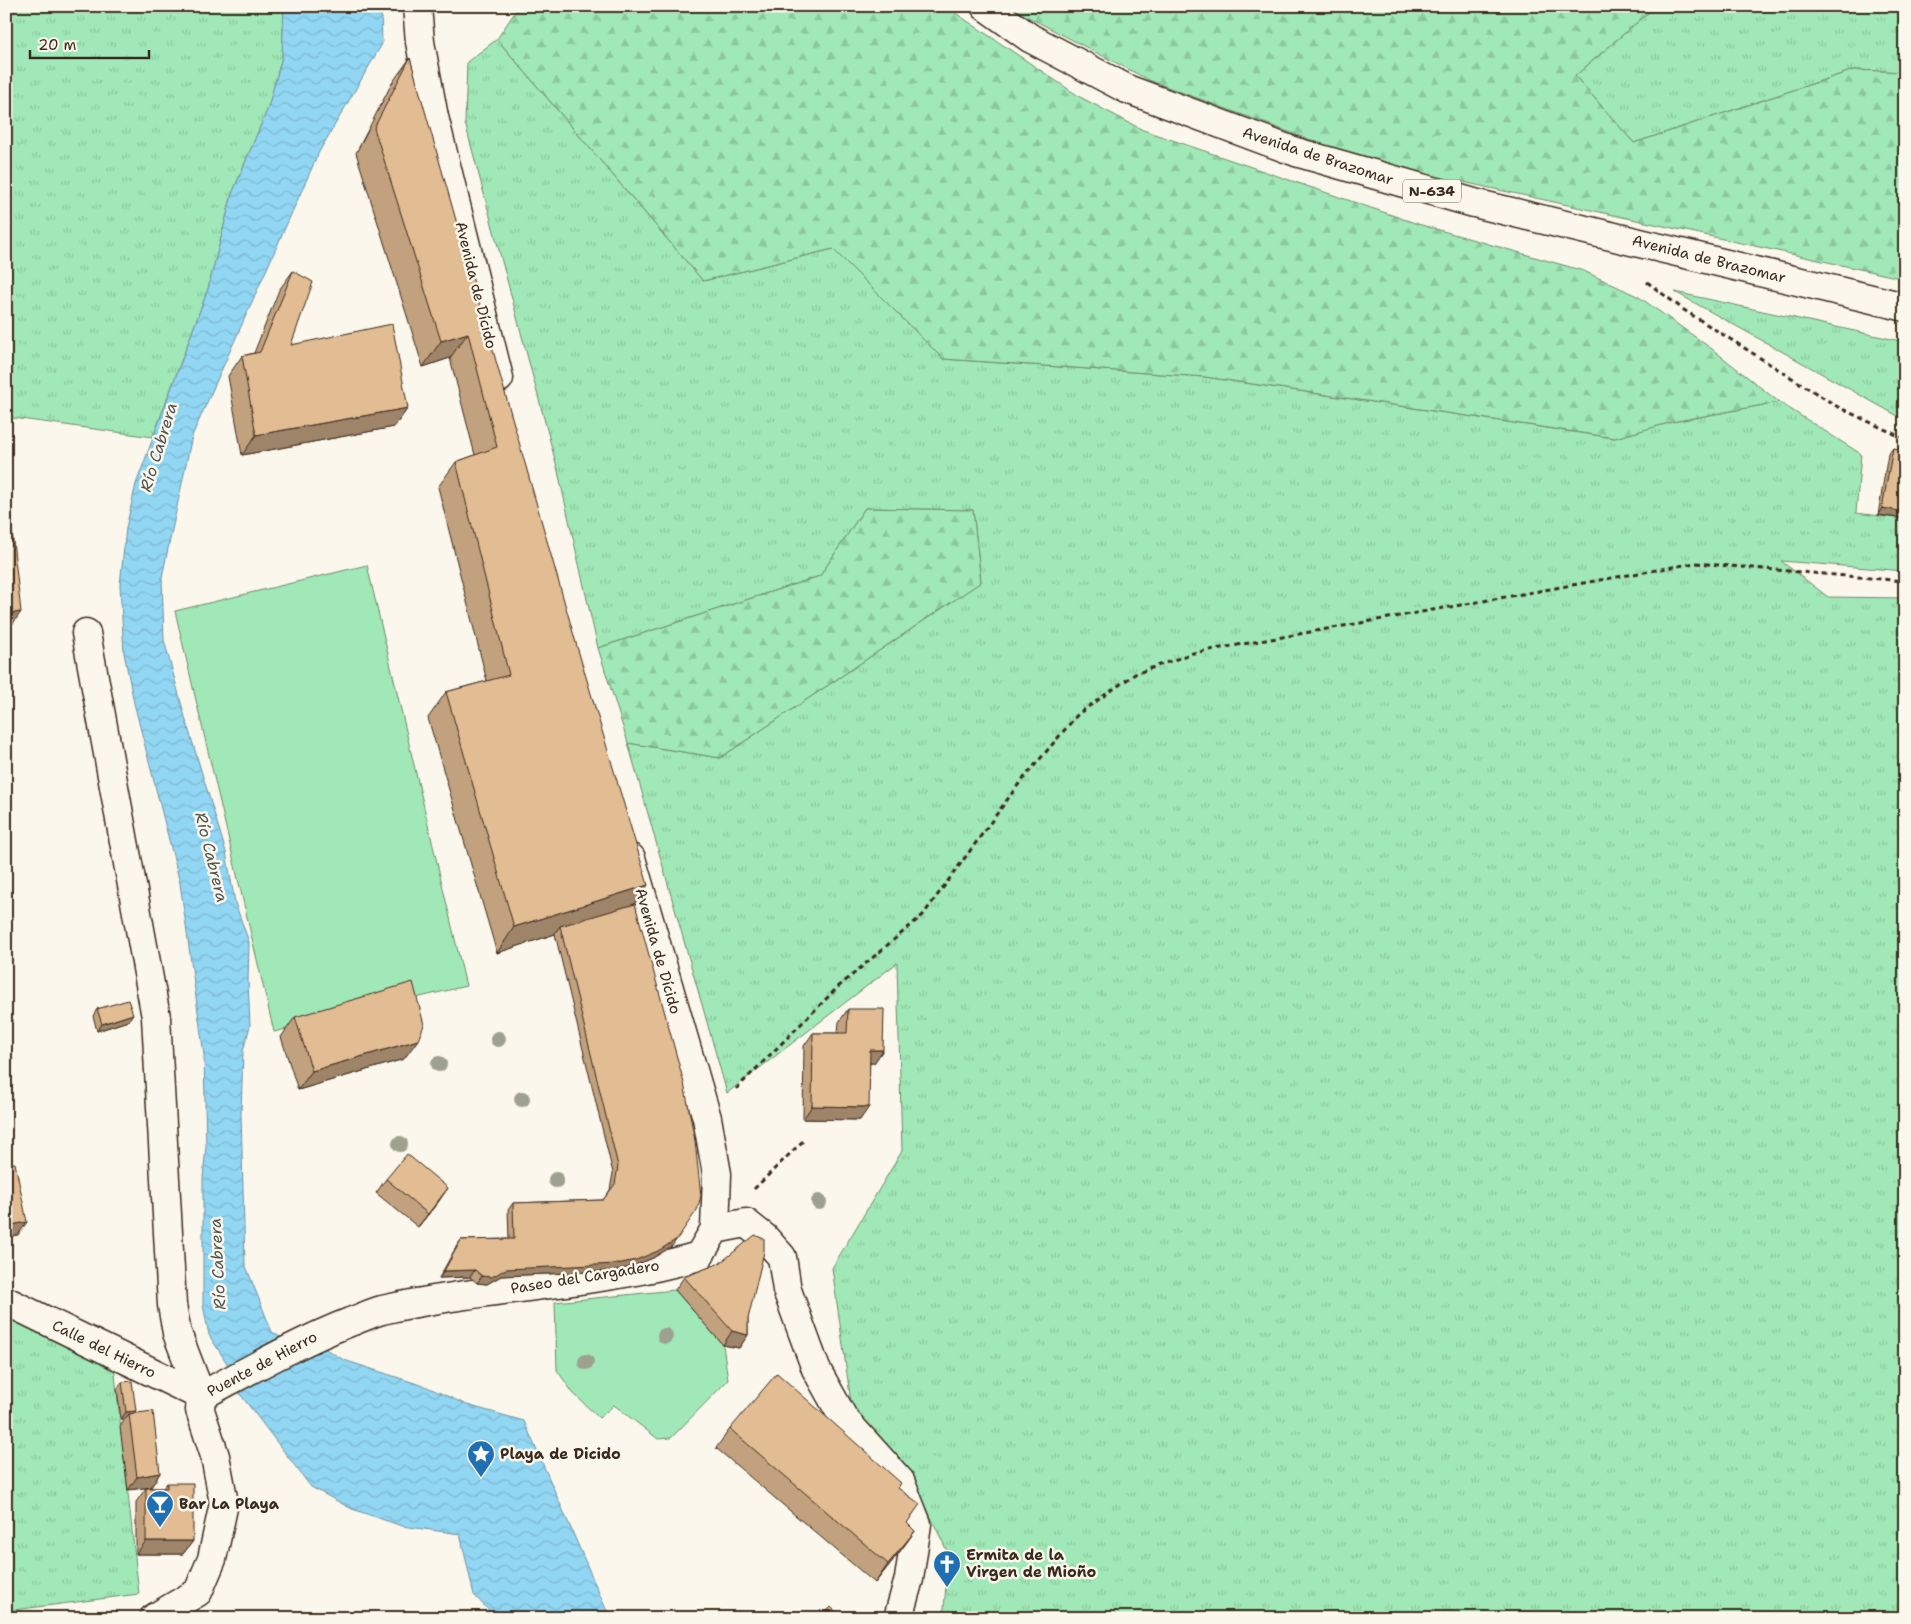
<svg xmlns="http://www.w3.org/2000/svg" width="1911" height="1624" font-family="'Shantell Sans',sans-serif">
	<defs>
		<pattern id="grass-tufts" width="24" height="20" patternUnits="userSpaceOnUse" patternTransform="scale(1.25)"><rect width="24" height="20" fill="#a0e8b7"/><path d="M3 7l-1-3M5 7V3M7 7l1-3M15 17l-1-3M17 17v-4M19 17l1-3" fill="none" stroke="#8bc79d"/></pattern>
		<pattern id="forest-firs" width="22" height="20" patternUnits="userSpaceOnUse" patternTransform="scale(1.25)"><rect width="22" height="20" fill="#a0e8b7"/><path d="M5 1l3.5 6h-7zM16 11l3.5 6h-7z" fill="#8bc79d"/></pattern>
		<pattern id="water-waves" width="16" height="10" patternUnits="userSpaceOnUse" patternTransform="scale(1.25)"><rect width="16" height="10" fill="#91d6f3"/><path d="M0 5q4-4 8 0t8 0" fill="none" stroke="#7eb8d0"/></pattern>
	</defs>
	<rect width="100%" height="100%" fill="#fbf7ec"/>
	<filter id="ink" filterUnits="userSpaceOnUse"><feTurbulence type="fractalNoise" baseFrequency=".02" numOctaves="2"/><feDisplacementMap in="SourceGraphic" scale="10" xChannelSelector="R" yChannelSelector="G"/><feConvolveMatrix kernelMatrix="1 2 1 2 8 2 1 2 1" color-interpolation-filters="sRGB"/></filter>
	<g filter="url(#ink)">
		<path fill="url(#grass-tufts)" stroke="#6e896a" d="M6,6H284L282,57L268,108L232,194L208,289L153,437L6,417Z
			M1656,6H1905V72L1854,70L1634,143L1575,76Z
			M497,39L703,281L833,249L943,359L1205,377L1614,438L1672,422L1779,402L1861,454L1856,513L1905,519V571L1781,561L1828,597L1905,598V1618H943L949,1555L911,1476L852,1409L832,1268L902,1151L897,963L727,1093L628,743L720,758L981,582L973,510L865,508L820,576L598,648L557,467L465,123L467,62Z
			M1675,292L1905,342V420Z
			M6,1307L114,1365L139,1594L6,1611Z"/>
		<path fill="url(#forest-firs)" stroke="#6e896a" d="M519,6H945L1080,97L1143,130L1418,224L1584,271L1639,297L1712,349L1779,402L1672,422L1615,438L1205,377L943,359L833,249L703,281L497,39Z
			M1007,6H1656L1575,76L1634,143L1854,70L1905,72V279L1367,161L1151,81Z
			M865,508L973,510L981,582L720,758L628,743L598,648L820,576Z"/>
		<path fill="#a0e8b7" stroke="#6e896a" d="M367,565L466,986L274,1032L175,611Z
			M675,1290L723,1345L728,1380L671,1438L658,1439L614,1405L599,1418L573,1393L557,1370L555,1302Z"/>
		<path fill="url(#water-waves)" stroke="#6f919e" d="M284,6H381L382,44L319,152L192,436L162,577L164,640L186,721L226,852L235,903L249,942L248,981L250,1026L243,1051L241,1113L245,1264L272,1332L309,1354L324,1348L344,1360L427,1387L467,1405L524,1421L610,1618H496L474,1595L460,1534L402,1526L352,1509L311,1487L240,1394L228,1365L209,1335L203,1305V1178L206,1146L204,1055L180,883L134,703L124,653L120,585L126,528L136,484L208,289L232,194L268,108L282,57Z"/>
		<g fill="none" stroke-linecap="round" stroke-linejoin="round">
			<g stroke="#3b2a1e" stroke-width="31">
				<path id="minor" d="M417,6L420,42L434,117L499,378
					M86,633L156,1017L172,1305L177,1333L201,1396L200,1410L215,1456L224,1503L212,1559L198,1592L154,1618
					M631,858L707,1118L717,1174L715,1229
					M6,1301L201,1396
					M201,1396C250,1370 299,1342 350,1322C361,1318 371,1313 382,1310C487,1286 596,1286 699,1256L715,1229L746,1223L765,1238L782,1257L787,1290L816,1369L844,1419L900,1481L917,1524L909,1579L898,1618"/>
			</g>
			<g stroke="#3b2a1e" stroke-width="31">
				<path id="highway" d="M985,6L1030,38L1127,89L1296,152L1474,203L1905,307"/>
			</g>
			<path stroke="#3b2a1e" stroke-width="3" stroke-dasharray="5 4" stroke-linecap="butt" d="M1647,282L1684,310L1838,407L1905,439
				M736,1089L838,987L923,915L1018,785L1078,714L1135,674L1193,653L1695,563L1905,581
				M754,1189L805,1139"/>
			<use href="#minor" stroke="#fbf7ec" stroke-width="28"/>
			<use href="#highway" stroke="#fbf7ec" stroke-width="28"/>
		</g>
		<g fill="#9fa190">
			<circle cx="498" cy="1039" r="8"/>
			<circle cx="439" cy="1064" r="8"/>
			<circle cx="522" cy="1099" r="8"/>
			<circle cx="400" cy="1144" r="8"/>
			<circle cx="556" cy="1180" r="8"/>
			<circle cx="819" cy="1202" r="8"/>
			<circle cx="665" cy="1336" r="8"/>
			<circle cx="586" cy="1362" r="8"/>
		</g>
		<path fill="#c2a27e" stroke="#3b2a1e" d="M410,58L635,904L672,1246L653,1258L631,1267L613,1271L501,1276L487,1284L477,1283L470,1277L439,1278L456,1247L461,1240L509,1239L508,1210L513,1203L603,1200L610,1190L613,1173L555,934L497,953L428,718L446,692L487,681L438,487L456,462L475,455L450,358L423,367L356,153L392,83Z
			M293,271L291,345L408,408L394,427L242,455L228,376L242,356L254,353L279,290Z
			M1893,448L1905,450L1904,519L1878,515L1888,454Z
			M97,1009L128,1021L97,1031L93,1016Z
			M848,1009L883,1050L874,1063H870L860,1120L803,1119L804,1046L813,1033H838L839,1022Z
			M295,1017L404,1059L298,1090L281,1037Z
			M386,1179L439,1201L418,1227L376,1193Z
			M684,1277L748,1319V1335L739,1348L723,1345L675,1290Z
			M122,1382L160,1473L151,1487L128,1490L120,1427L125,1419H121L117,1389Z
			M730,1429L898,1488L907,1523L915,1531L901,1550L875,1583L716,1448Z
			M167,1483L193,1541L183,1554H136V1502L146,1488H163Z"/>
		<path fill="#9e8467" stroke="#3b2a1e" d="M468,333L450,358L423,367L441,341Z
			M408,408L394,427L242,455L256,435Z
			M1882,508L1905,512V519L1878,515Z
			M21,612L7,632H6V614Z
			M648,885L630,910L560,926L555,933V934L497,953L514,927Z
			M133,1014L128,1021L97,1031L102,1024Z
			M418,1040L404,1059L298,1090L312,1071Z
			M870,1050H883L874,1063H861Z
			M812,1106L869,1107L860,1120L803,1119Z
			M448,1188L439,1201L418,1227Z
			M27,1222L18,1235L6,1237V1226Z
			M677,1239L672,1246L653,1258L631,1267L613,1271L501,1276L487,1284L477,1283L482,1276L506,1269Z
			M475,1270L470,1277L439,1278L444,1271Z
			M732,1331L748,1335L739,1348L723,1345Z
			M136,1411L132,1418L129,1414L125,1419H121L126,1412Z
			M160,1473L151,1487L128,1490L137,1477Z
			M915,1531L901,1550L875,1583L888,1564Z
			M146,1541H193L183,1554H136Z"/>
		<path fill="#e2bc93" stroke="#3b2a1e" d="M410,58L578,650L648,885L514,927L446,692L509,675L456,462L497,447L468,333L441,341L374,128Z
			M293,271L313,282L291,345L392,324L408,408L256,435L242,356L260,352Z
			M1893,448L1905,450V512L1882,508Z
			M6,479L21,612L6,614Z
			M635,904L684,1083L695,1141L701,1196L697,1210L677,1239L658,1251L636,1260L617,1264L506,1269L492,1277L482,1276L475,1270L444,1271L461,1240L514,1239L513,1203L603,1200L615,1184L618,1166L560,926Z
			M413,982L424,1025L418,1040L312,1071L295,1017Z
			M128,1000L133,1014L102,1024L97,1009Z
			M848,1009H884L883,1050H870L869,1107L812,1106L813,1033H847Z
			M407,1154L448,1188L428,1214L386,1179Z
			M15,1163L27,1222L6,1226V1164Z
			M755,1235L764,1239V1252L748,1319V1335L732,1331L684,1277L720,1263Z
			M777,1373L901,1483L898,1488L920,1504L907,1523L915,1531L888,1564L730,1429Z
			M132,1381L136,1411L126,1412L122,1382Z
			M153,1411L160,1473L137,1477L129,1414Z
			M167,1483H193V1541H146V1488H167Z
			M831,1607L842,1618H821Z"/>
	</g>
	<defs>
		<g id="sight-pin" transform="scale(1.4375)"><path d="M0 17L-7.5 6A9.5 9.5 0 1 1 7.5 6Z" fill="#1f6fb2" stroke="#fbf7ec"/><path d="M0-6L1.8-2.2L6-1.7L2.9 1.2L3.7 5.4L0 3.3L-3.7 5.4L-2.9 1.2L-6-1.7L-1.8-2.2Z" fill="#fff"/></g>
		<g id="bar-pin" transform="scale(1.4375)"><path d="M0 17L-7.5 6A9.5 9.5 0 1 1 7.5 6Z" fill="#1f6fb2" stroke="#fbf7ec"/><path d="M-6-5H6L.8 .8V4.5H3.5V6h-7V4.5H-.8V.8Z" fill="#fff"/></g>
		<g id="church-pin" transform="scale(1.4375)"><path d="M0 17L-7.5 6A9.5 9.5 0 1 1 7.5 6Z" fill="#1f6fb2" stroke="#fbf7ec"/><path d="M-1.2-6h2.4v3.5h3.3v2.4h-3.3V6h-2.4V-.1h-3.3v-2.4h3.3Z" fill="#fff"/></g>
	</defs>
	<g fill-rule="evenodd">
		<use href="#sight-pin" x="481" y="1454"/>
		<use href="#bar-pin" x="160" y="1504"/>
		<use href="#church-pin" x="947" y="1564"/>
	</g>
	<g text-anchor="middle" stroke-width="5" stroke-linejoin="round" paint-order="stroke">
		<rect fill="#fbf7ec" stroke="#75685c" stroke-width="1" x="1403" y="179.5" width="58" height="23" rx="4"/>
		<g font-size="14" font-weight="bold" fill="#3b2a1e">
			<text x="1432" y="196">N-634</text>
		</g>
		<g font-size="15" fill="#3b2a1e" stroke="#fbf7ec">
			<text transform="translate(1318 156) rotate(18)" y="5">Avenida de Brazomar</text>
			<text transform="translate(1709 259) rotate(14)" y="5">Avenida de Brazomar</text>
			<text transform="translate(476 285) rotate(76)" y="5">Avenida de Dícido</text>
			<text transform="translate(658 951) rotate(74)" y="5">Avenida de Dícido</text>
			<text transform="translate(585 1277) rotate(-9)" y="5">Paseo del Cargadero</text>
			<text transform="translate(104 1349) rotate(26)" y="5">Calle del Hierro</text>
			<text transform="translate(262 1364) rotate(-28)" y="5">Puente de Hierro</text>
		</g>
		<g font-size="15" font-weight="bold" fill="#3b2a1e" stroke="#fbf7ec" text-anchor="start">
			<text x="500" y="1459">Playa de Dicido</text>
			<text x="179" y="1509">Bar La Playa</text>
			<text x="966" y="1560">Ermita de la<tspan x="966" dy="17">Virgen de Mioño</tspan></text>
		</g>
		<g font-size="16" font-style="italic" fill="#505553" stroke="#fbf7ec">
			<text transform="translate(158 447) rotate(-73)" y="6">Río Cabrera</text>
			<text transform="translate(212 857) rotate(76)" y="6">Río Cabrera</text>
			<text transform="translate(217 1264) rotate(-93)" y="6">Río Cabrera</text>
		</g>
	</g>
	<rect width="1911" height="1624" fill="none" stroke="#fbf7ec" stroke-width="25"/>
	<rect x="12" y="12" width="1886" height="1599" fill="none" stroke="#3b2a1e" stroke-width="2" filter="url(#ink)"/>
	<path d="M30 50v8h119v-8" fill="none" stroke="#3b2a1e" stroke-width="2.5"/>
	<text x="38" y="50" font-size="15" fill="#3b2a1e" stroke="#fbf7ec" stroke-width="4" paint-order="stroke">20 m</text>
</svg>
